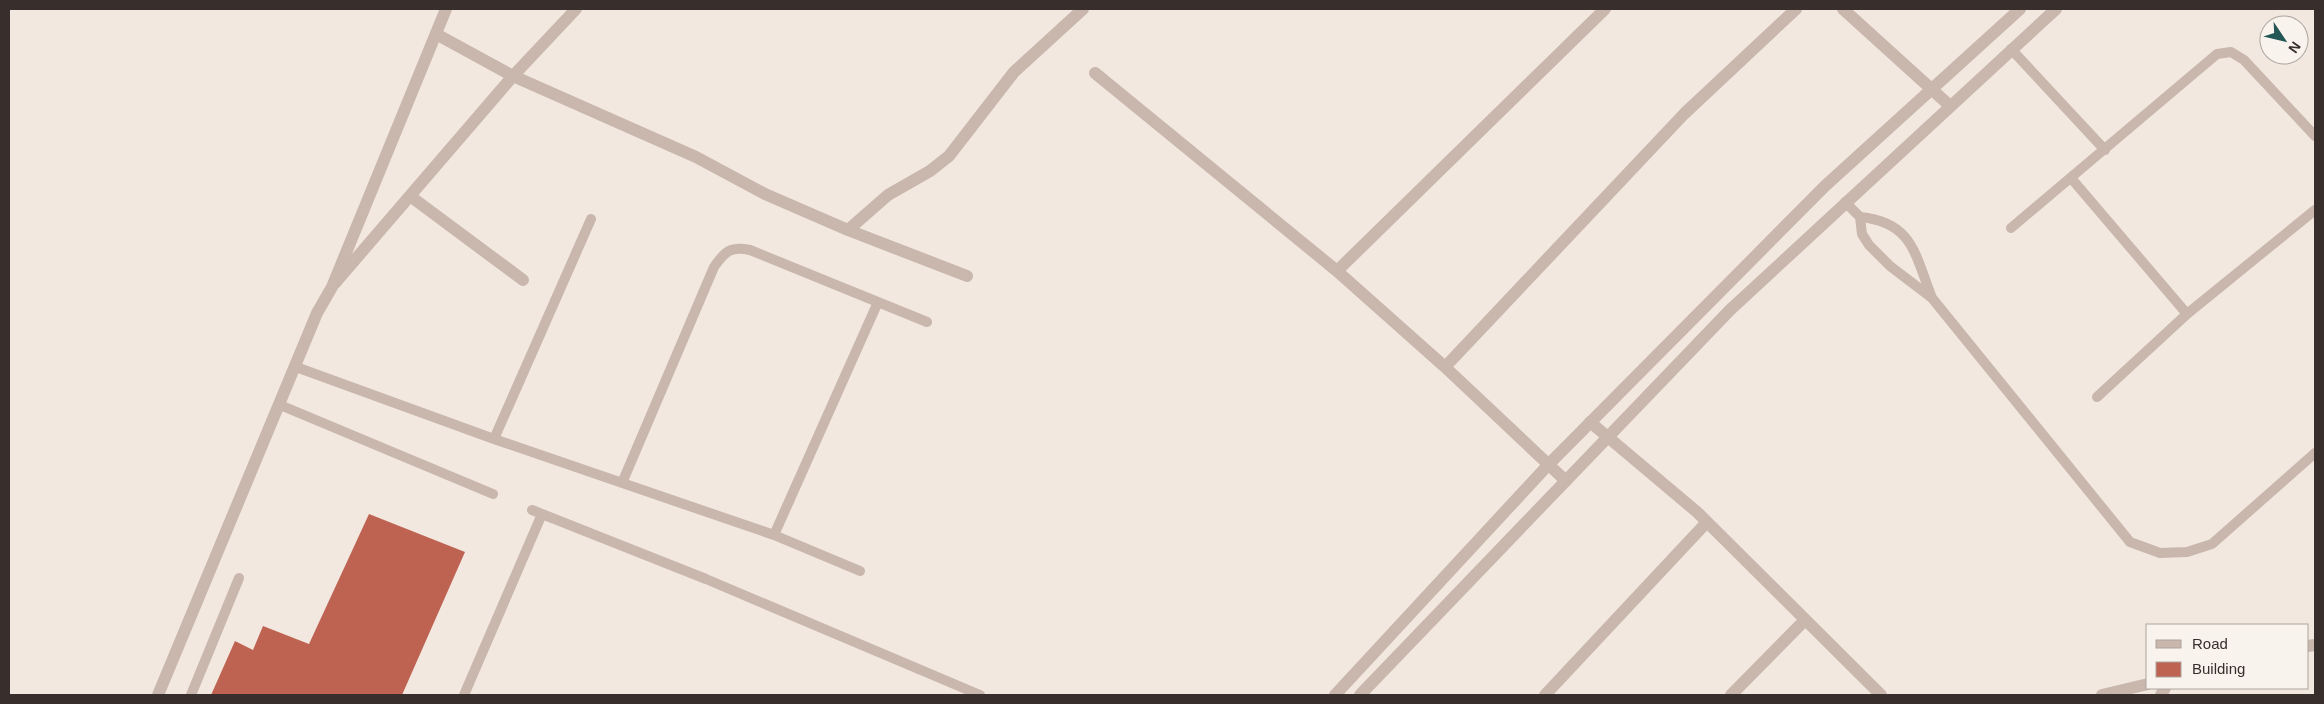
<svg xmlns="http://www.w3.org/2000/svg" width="2324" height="704" font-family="Helvetica,sans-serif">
	<rect width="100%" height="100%" fill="#f2e8e0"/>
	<path fill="#be6352" d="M369,514L465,552L402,695H211L235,641L253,650L263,626L309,644Z"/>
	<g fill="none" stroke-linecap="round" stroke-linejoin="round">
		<path stroke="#c9b7ad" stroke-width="10" d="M2011,49L2105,150
			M2071,178L2187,314
			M1845,202L1860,217L1862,234L1869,245L1890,266L1932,298L2130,542L2160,553L2187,552L2212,544L2315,453
			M1860,217C1913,222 1915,255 1932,298
			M2011,228L2217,54L2231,52L2244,60L2315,136
			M296,367L494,439L774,535L860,571
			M2097,397L2187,314L2315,210
			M280,405L493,494
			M494,439L591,219
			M622,483L714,267C725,251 731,246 750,250L927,322
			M532,510L706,579L980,695
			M774,535L878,302
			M191,695L239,578
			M464,695L542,514"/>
		<path stroke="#c9b7ad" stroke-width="12" d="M1843,9L1949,105
			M436,34L513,76L696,157L765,194L848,230L967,276
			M1095,73L1337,271L1445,367L1566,481
			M410,196L523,280
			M848,230L888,195L930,171L949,156L1014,72L1083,9
			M1337,271L1605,9
			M335,283L513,76L576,9
			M1445,367L1684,114L1796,9
			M1590,422L1697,512L1881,695
			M1545,695L1707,522
			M1731,695L1805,620
			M2161,695L2165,688"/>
		<path stroke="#c9b7ad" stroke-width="12" d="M2308,646L2315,645
			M158,695L317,313L332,287L446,9
			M1335,695L1549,464L1825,186L2020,9
			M1360,695L1730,310L2056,9
			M2102,695L2148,684"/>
	</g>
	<rect width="2324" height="704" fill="none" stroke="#382e2b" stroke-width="20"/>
	<rect x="2146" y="624" width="162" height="65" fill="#f9f3ed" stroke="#aca49f"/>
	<rect x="2156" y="640" width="25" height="8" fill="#c9b7ad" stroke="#aca49f"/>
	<text x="2192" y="649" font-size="15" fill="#382e2b">Road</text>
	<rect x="2156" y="662" width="25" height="15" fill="#be6352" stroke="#aca49f"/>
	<text x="2192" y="674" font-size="15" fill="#382e2b">Building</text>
	<g transform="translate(2284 40) rotate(125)"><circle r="24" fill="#f9f3ed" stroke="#aca49f"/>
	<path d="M0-4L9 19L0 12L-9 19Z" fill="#235756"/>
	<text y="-8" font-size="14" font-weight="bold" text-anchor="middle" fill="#382e2b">N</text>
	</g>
</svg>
